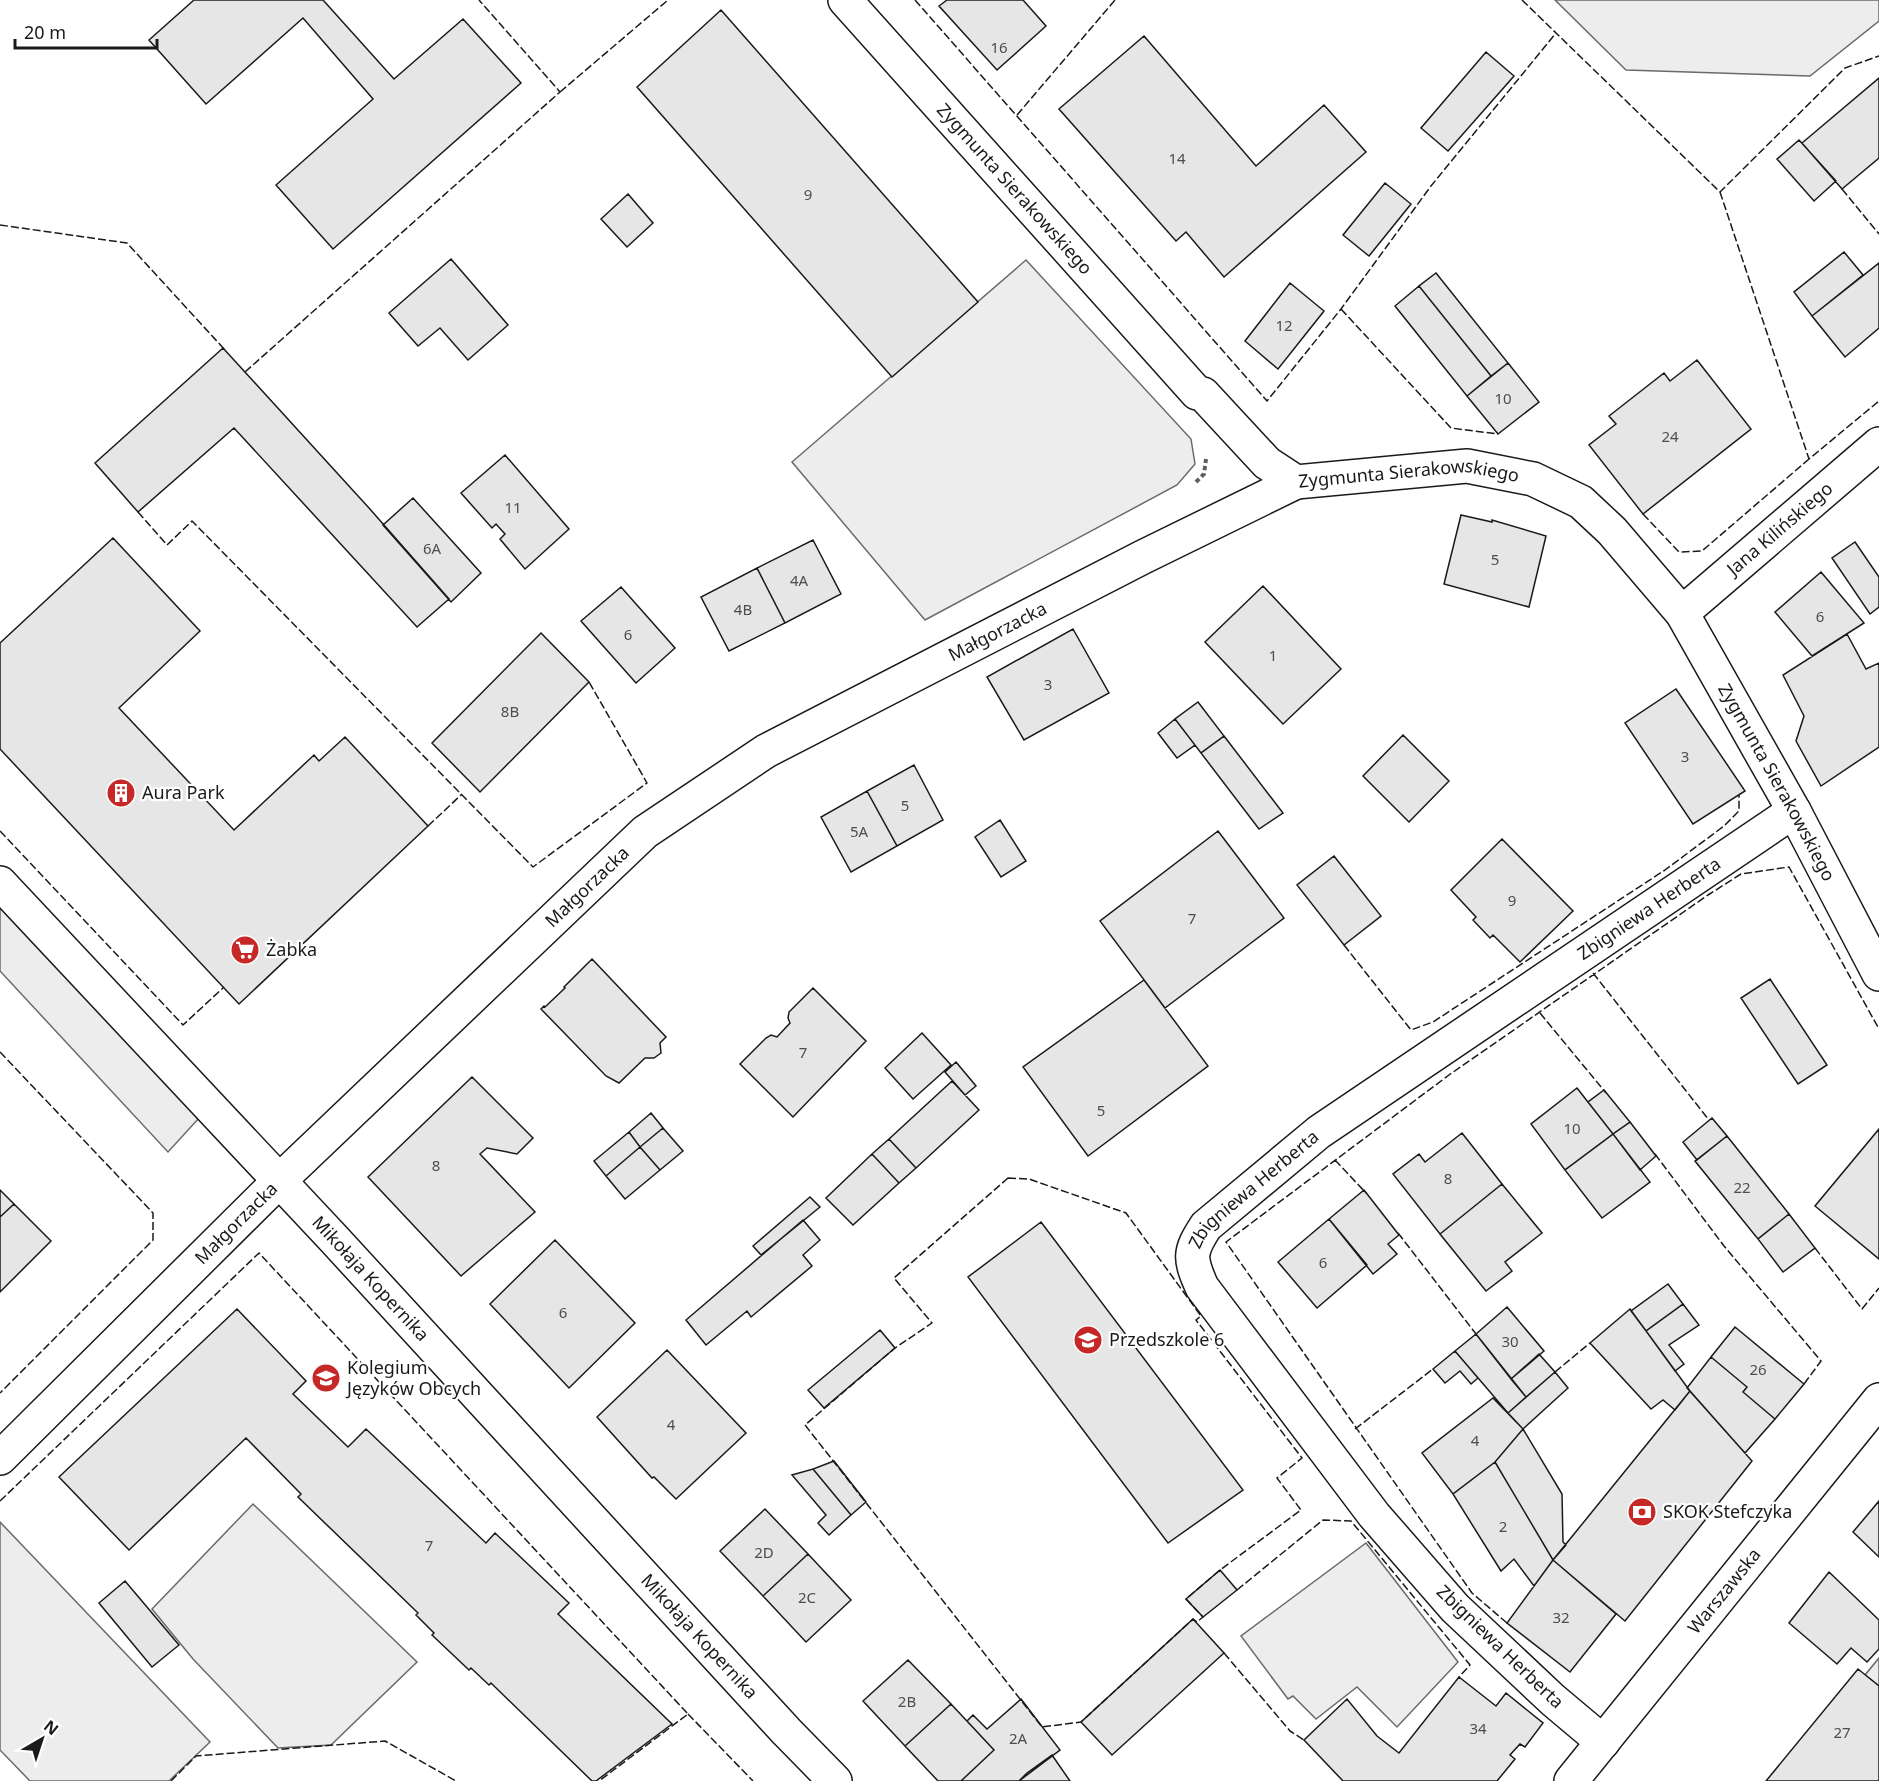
<svg xmlns="http://www.w3.org/2000/svg" width="1879" height="1781" font-family="'Noto Sans',sans-serif">
	<rect width="100%" height="100%" fill="#fff"/>
	<path fill="#ededed" stroke="#6a6a6a" stroke-width="1.5" d="M1555,0H1879V21L1810,76L1626,70Z
		M1026,260L1191,439L1195,464L1177,485L925,620L792,462Z
		M0,883L210,1106L168,1152L0,971Z
		M253,1504L417,1662L331,1745L278,1748L193,1659L152,1609Z
		M0,1522L210,1742L169,1781H30L0,1750Z
		M1366,1543L1458,1662L1397,1727L1357,1687L1316,1719L1293,1696L1288,1699L1241,1636Z
		M1879,1658V1686L1865,1675Z"/>
	<path fill="#e6e6e6" stroke="#1a1a1a" stroke-width="1.5" d="M194,0H323L394,79L463,19L521,83L333,249L276,185L373,99L303,18L206,104L149,40Z
		M947,0H1023L1046,26L997,70L939,6Z
		M721,10L978,302L892,377L637,87Z
		M1144,36L1256,166L1324,105L1366,152L1224,277L1186,232L1176,241L1059,109Z
		M1486,52L1514,76L1448,151L1421,128Z
		M1879,78V158L1842,189L1802,143Z
		M1799,140L1836,181L1814,201L1777,159Z
		M1385,183L1411,204L1369,256L1343,235Z
		M628,194L653,223L627,247L601,219Z
		M1844,252L1863,275L1812,316L1794,292Z
		M451,259L508,325L468,360L440,328L418,346L389,313Z
		M1879,263V328L1845,357L1812,316Z
		M1436,273L1508,363L1491,376L1419,286Z
		M1290,283L1324,311L1278,369L1245,341Z
		M1419,286L1491,376L1467,396L1395,306Z
		M223,348L369,508L449,599L417,627L234,428L138,512L95,463Z
		M1697,360L1751,429L1643,514L1589,445L1616,424L1609,416L1664,373L1670,381Z
		M1508,363L1539,402L1498,434L1467,396Z
		M505,455L569,529L525,569L500,539L505,534L496,524L492,528L461,493Z
		M413,498L481,573L451,602L383,525Z
		M1461,515L1492,522V520L1546,536L1529,607L1444,584Z
		M113,538L200,631L119,708L234,830L314,755L319,761L345,737L428,826L239,1004L0,749V643Z
		M813,540L841,594L785,623L757,568Z
		M1855,542L1879,577V607L1870,614L1832,558Z
		M757,568L785,623L729,651L701,597Z
		M1821,572L1864,623L1812,656L1775,612Z
		M1263,586L1341,669L1283,724L1205,642Z
		M621,587L675,648L636,683L581,621Z
		M1073,629L1109,693L1024,740L987,677Z
		M541,633L589,682L480,792L432,743Z
		M1847,634L1866,669L1879,663V747L1821,786L1796,741L1804,716L1783,675Z
		M1676,689L1745,791L1693,824L1625,723Z
		M1198,702L1224,736L1201,753L1175,719Z
		M1175,719L1195,745L1177,758L1158,733Z
		M1403,735L1449,781L1409,822L1363,776Z
		M1224,736L1283,813L1259,829L1201,753Z
		M914,765L943,820L897,846L867,791Z
		M867,791L897,846L851,872L821,817Z
		M1000,820L1026,861L1001,877L975,837Z
		M1218,831L1284,918L1165,1008L1100,921Z
		M1502,839L1573,911L1520,962L1493,935L1490,938L1473,920L1476,917L1451,890Z
		M1334,856L1381,916L1344,945L1297,885Z
		M592,959L666,1037L660,1043L661,1053L654,1058H645L619,1083L606,1076L541,1009L544,1006L545,1007L565,988L564,987Z
		M1770,979L1827,1065L1798,1084L1741,998Z
		M1144,980L1208,1066L1088,1156L1023,1067Z
		M813,988L866,1041L793,1117L740,1064L766,1038L771,1035L777,1037L790,1023L788,1018L789,1012Z
		M922,1033L951,1065L913,1099L885,1068Z
		M956,1062L976,1086L965,1095L945,1072Z
		M472,1077L533,1138L517,1154L487,1148L480,1154L535,1212L461,1276L368,1177Z
		M952,1081L979,1110L916,1168L889,1139Z
		M1577,1088L1613,1134L1565,1170L1531,1124Z
		M1604,1090L1630,1122L1613,1134L1588,1102Z
		M651,1113L663,1128L640,1147L629,1132Z
		M1712,1118L1727,1136L1697,1160L1683,1142Z
		M1630,1122L1656,1156L1640,1170L1613,1134Z
		M663,1128L683,1151L660,1170L640,1147Z
		M1879,1129V1259L1815,1206Z
		M629,1132L640,1147L606,1176L594,1161Z
		M1462,1133L1502,1184L1440,1234L1393,1174L1419,1154L1425,1162Z
		M1613,1134L1650,1182L1602,1218L1565,1170Z
		M1727,1136L1789,1214L1758,1239L1695,1161Z
		M889,1139L916,1168L899,1183L872,1154Z
		M640,1147L660,1170L625,1199L606,1176Z
		M872,1154L899,1183L853,1225L826,1198Z
		M1502,1184L1542,1233L1505,1262L1512,1271L1486,1291L1440,1234Z
		M0,1190L14,1204L0,1217Z
		M1364,1190L1399,1235L1388,1244L1397,1254L1373,1274L1329,1219Z
		M810,1197L820,1207L761,1255L753,1246Z
		M14,1204L51,1241L0,1292V1217Z
		M1789,1214L1815,1248L1783,1272L1758,1239Z
		M1329,1219L1367,1265L1317,1308L1278,1262Z
		M803,1220L820,1240L803,1255L812,1266L751,1317L747,1311L706,1345L686,1320Z
		M1041,1222L1243,1490L1168,1543L968,1277Z
		M555,1240L635,1323L569,1388L490,1304Z
		M1668,1284L1683,1304L1646,1331L1631,1311Z
		M1683,1304L1699,1325L1669,1345L1684,1364L1675,1371L1646,1331Z
		M1507,1307L1544,1351L1511,1379L1476,1334Z
		M237,1309L306,1381L293,1394L348,1447L366,1429L486,1543L495,1533L569,1603L558,1614L672,1724L596,1781H592L491,1683L489,1685L471,1668L469,1670L432,1635L434,1633L416,1615L418,1613L298,1497L301,1494L246,1438L129,1550L59,1477Z
		M1630,1309L1690,1391L1675,1410L1663,1400L1651,1409L1590,1343Z
		M1735,1327L1804,1384L1775,1419L1743,1392L1747,1387L1711,1357Z
		M880,1330L895,1348L824,1408L808,1390Z
		M1476,1334L1526,1397L1508,1413L1455,1351Z
		M667,1350L746,1433L676,1499L654,1477L652,1478L597,1417Z
		M1455,1351L1478,1378L1471,1384L1460,1371L1445,1383L1433,1369Z
		M1539,1354L1555,1372L1526,1397L1511,1379Z
		M1711,1357L1747,1387L1743,1392L1775,1419L1745,1453L1687,1388Z
		M1555,1372L1568,1388L1523,1429L1508,1413Z
		M1690,1391L1752,1461L1625,1621L1553,1560Z
		M1493,1398L1523,1429L1495,1462L1453,1494L1422,1453Z
		M1523,1429L1562,1494L1563,1542L1566,1545L1553,1560L1495,1462Z
		M834,1461L866,1502L851,1515L813,1469Z
		M1495,1462L1553,1560L1534,1586L1514,1559L1501,1571L1453,1494Z
		M813,1469L851,1515L829,1535L818,1523L826,1515L792,1475Z
		M1879,1501V1557L1853,1532Z
		M765,1509L808,1554L763,1596L720,1551Z
		M808,1554L851,1600L806,1642L763,1596Z
		M1553,1560L1616,1614L1570,1672L1507,1623Z
		M1220,1570L1237,1590L1203,1617L1186,1599Z
		M1829,1572L1879,1620V1649L1867,1662L1851,1648L1837,1664L1789,1623Z
		M125,1581L179,1645L152,1667L99,1603Z
		M1193,1619L1224,1653L1112,1755L1081,1722Z
		M908,1660L951,1704L905,1746L863,1701Z
		M1858,1669L1879,1686V1781H1766Z
		M1459,1677L1496,1706L1506,1693L1543,1723L1525,1747L1520,1744L1510,1755L1515,1759L1497,1781H1343L1304,1740L1347,1699L1377,1736L1399,1753Z
		M1021,1699L1060,1750L1019,1781H961L994,1750L967,1721L973,1715L987,1729Z
		M951,1704L994,1750L961,1781H938L905,1746Z
		M1052,1755L1070,1781H1019L1027,1773Z"/>
	<g fill="none" stroke-linecap="round" stroke-linejoin="round">
		<g stroke="#1a1a1a" stroke-width="36">
			<g id="minor">
				<path id="s1" d="M845,0L1197,393L1203,394L1267,463L1296,482L1467,466L1533,479L1581,502L1612,531L1682,613L1794,811L1879,974"/>
				<path id="s2" d="M1682,613L1879,444"/>
				<path id="s3" d="M0,883L334,1239L786,1731L835,1781"/>
				<path id="s4" d="M0,1458L280,1180L645,832L766,751L1143,557L1296,482"/>
				<path id="s5" d="M1603,1742L1553,1700L1455,1608L1374,1515L1202,1287C1189,1258 1189,1252 1206,1226L1319,1132L1794,811"/>
				<path id="s6" d="M1571,1781L1879,1400"/>
			</g>
		</g>
		<path stroke="#5f5f5f" stroke-width="4" stroke-dasharray="4.5 3" stroke-linecap="butt" d="M1196,482L1204,474L1206,459"/>
		<use href="#minor" stroke="#fff" stroke-width="33"/>
		<path stroke="#1a1a1a" stroke-width="1.5" stroke-dasharray="8 3" stroke-linecap="butt" d="M915,0L1267,401L1341,309L1431,186L1556,33
			M1522,0L1720,192L1845,68L1879,56
			M560,92L668,0
			M1017,115L1115,0
			M1842,189L1879,234
			M1720,192L1809,459L1879,401
			M0,225L127,243L225,350
			M1341,309L1451,428L1498,434
			M245,372L560,92L479,0
			M138,512L167,545L192,521L533,867L647,783L589,682
			M1643,514L1679,552L1702,551L1809,459
			M428,826L462,794
			M0,831L183,1025L224,987
			M1344,945L1411,1030L1433,1022L1665,870L1724,826L1739,811V795
			M1593,973L1709,1120
			M1540,1013L1606,1093
			M0,1052L153,1213V1240L0,1393
			M1655,1154L1724,1246L1821,1361L1804,1384
			M1335,1160L1366,1193
			M1008,1178L1029,1179L1126,1213L1201,1316L1196,1320L1302,1458L1277,1478L1301,1510L1220,1570L1186,1599L1203,1617L1197,1622L1193,1619L1081,1722L1042,1727L805,1425L895,1348L932,1323L894,1278Z
			M1398,1233L1476,1334
			M1815,1248L1862,1309L1879,1288
			M1555,1372L1590,1343
			M1355,1429L1433,1369
			M0,1501L259,1253L688,1714L599,1781
			M1237,1590L1323,1520L1351,1521L1470,1665L1459,1677
			M1507,1623L1472,1593L1226,1242L1449,1075L1708,895L1741,874L1789,867L1879,1029
			M1224,1653L1290,1731L1304,1740
			M688,1714L753,1781
			M171,1781L196,1756L385,1741L456,1781"/>
	</g>
	<defs>
		<g id="building-disc" transform="scale(1.5)"><circle r="9.5" fill="#c62828" stroke="#fff"/><path d="M-4-6H4V6H1V3H-1V6H-4ZM-2.5-4.3h1.7v1.8h-1.7ZM.8-4.3h1.7v1.8H.8ZM-2.5-1h1.7V.8h-1.7ZM.8-1h1.7V.8H.8Z" fill="#fff"/></g>
		<g id="supermarket-disc" transform="scale(1.5)"><circle r="9.5" fill="#c62828" stroke="#fff"/><path d="M-6-5.5h2.5l.6 2H6L4.5 2H-2.5L-4.4-4H-6ZM-1.5 3.2a1.3 1.3 0 1 0 .1 0ZM3 3.2a1.3 1.3 0 1 0 .1 0Z" fill="#fff"/></g>
		<g id="school-disc" transform="scale(1.5)"><circle r="9.5" fill="#c62828" stroke="#fff"/><path d="M0-5L7-2L0 1L-7-2ZM-4 1L0 2.5L4 1V4Q0 6-4 4Z" fill="#fff"/></g>
		<g id="bank-disc" transform="scale(1.5)"><circle r="9.5" fill="#c62828" stroke="#fff"/><path d="M-6-4H6V4H-6ZM0-2.3a2.3 2.3 0 1 0 0 4.6a2.3 2.3 0 1 0 0-4.6Z" fill="#fff"/></g>
	</defs>
	<g fill-rule="evenodd">
		<use href="#building-disc" x="121" y="793"/>
		<use href="#supermarket-disc" x="245" y="950"/>
		<use href="#school-disc" x="1088" y="1340"/>
		<use href="#school-disc" x="326" y="1378"/>
		<use href="#bank-disc" x="1642" y="1512"/>
	</g>
	<g text-anchor="middle" stroke-width="4.5" stroke-linejoin="round" paint-order="stroke">
		<g font-size="15" fill="#4d4d4d">
			<text x="999" y="53">16</text>
			<text x="1177" y="164">14</text>
			<text x="808" y="200">9</text>
			<text x="1284" y="331">12</text>
			<text x="1503" y="404">10</text>
			<text x="1670" y="442">24</text>
			<text x="513" y="513">11</text>
			<text x="432" y="554">6A</text>
			<text x="1495" y="565">5</text>
			<text x="799" y="586">4A</text>
			<text x="743" y="615">4B</text>
			<text x="1820" y="622">6</text>
			<text x="628" y="640">6</text>
			<text x="1273" y="661">1</text>
			<text x="1048" y="690">3</text>
			<text x="510" y="717">8B</text>
			<text x="1685" y="762">3</text>
			<text x="905" y="811">5</text>
			<text x="859" y="837">5A</text>
			<text x="1512" y="906">9</text>
			<text x="1192" y="924">7</text>
			<text x="803" y="1058">7</text>
			<text x="1101" y="1116">5</text>
			<text x="1572" y="1134">10</text>
			<text x="436" y="1171">8</text>
			<text x="1448" y="1184">8</text>
			<text x="1742" y="1193">22</text>
			<text x="1323" y="1268">6</text>
			<text x="563" y="1318">6</text>
			<text x="1510" y="1347">30</text>
			<text x="1758" y="1375">26</text>
			<text x="671" y="1430">4</text>
			<text x="1475" y="1446">4</text>
			<text x="1503" y="1532">2</text>
			<text x="429" y="1551">7</text>
			<text x="764" y="1558">2D</text>
			<text x="807" y="1603">2C</text>
			<text x="1561" y="1623">32</text>
			<text x="907" y="1707">2B</text>
			<text x="1478" y="1734">34</text>
			<text x="1842" y="1738">27</text>
			<text x="1018" y="1744">2A</text>
		</g>
		<g font-size="18" fill="#1a1a1a" stroke="#fff">
			<text dy="6" stroke="none"><textPath href="#s1" startOffset="254">Zygmunta Sierakowskiego</textPath></text>
			<text dy="6" stroke="none"><textPath href="#s1" startOffset="776">Zygmunta Sierakowskiego</textPath></text>
			<text dy="6" stroke="none"><textPath href="#s2" startOffset="129">Jana Kilińskiego</textPath></text>
			<text dy="6" stroke="none"><textPath href="#s4" startOffset="1305">Małgorzacka</textPath></text>
			<text dy="6" stroke="none"><textPath href="#s1" startOffset="1299">Zygmunta Sierakowskiego</textPath></text>
			<text dy="6" stroke="none"><textPath href="#s4" startOffset="819">Małgorzacka</textPath></text>
			<text dy="6" stroke="none"><textPath href="#s5" startOffset="1220">Zbigniewa Herberta</textPath></text>
			<text dy="6" stroke="none"><textPath href="#s5" startOffset="734">Zbigniewa Herberta</textPath></text>
			<text dy="6" stroke="none"><textPath href="#s4" startOffset="333">Małgorzacka</textPath></text>
			<text dy="6" stroke="none"><textPath href="#s3" startOffset="542">Mikołaja Kopernika</textPath></text>
			<text dy="6" stroke="none"><textPath href="#s6" startOffset="244">Warszawska</textPath></text>
			<text dy="6" stroke="none"><textPath href="#s3" startOffset="1028">Mikołaja Kopernika</textPath></text>
			<text transform="translate(1500 1647) rotate(44)" y="6">Zbigniewa Herberta</text>
		</g>
		<g font-size="18" fill="#1a1a1a" stroke="#fff" text-anchor="start">
			<text x="142" y="799">Aura Park</text>
			<text x="266" y="956">Żabka</text>
			<text x="1109" y="1346">Przedszkole 6</text>
			<text x="347" y="1374">Kolegium<tspan x="347" dy="21">Języków Obcych</tspan></text>
			<text x="1663" y="1518">SKOK Stefczyka</text>
		</g>
	</g>
	<g transform="translate(42 1739) rotate(39)" stroke="#ffffff" stroke-width="4.5" paint-order="stroke">
	<path d="M0-4.5L10 22L0 15L-10 22Z" fill="#1a1a1a"/>
	<text y="-9" font-size="16" font-weight="bold" text-anchor="middle" fill="#1a1a1a">N</text>
	</g>
	<path d="M15 39v9h142v-9" fill="none" stroke="#1a1a1a" stroke-width="3"/>
	<text x="24" y="39" font-size="18" fill="#1a1a1a" stroke="#ffffff" stroke-width="4.5" paint-order="stroke">20 m</text>
</svg>
